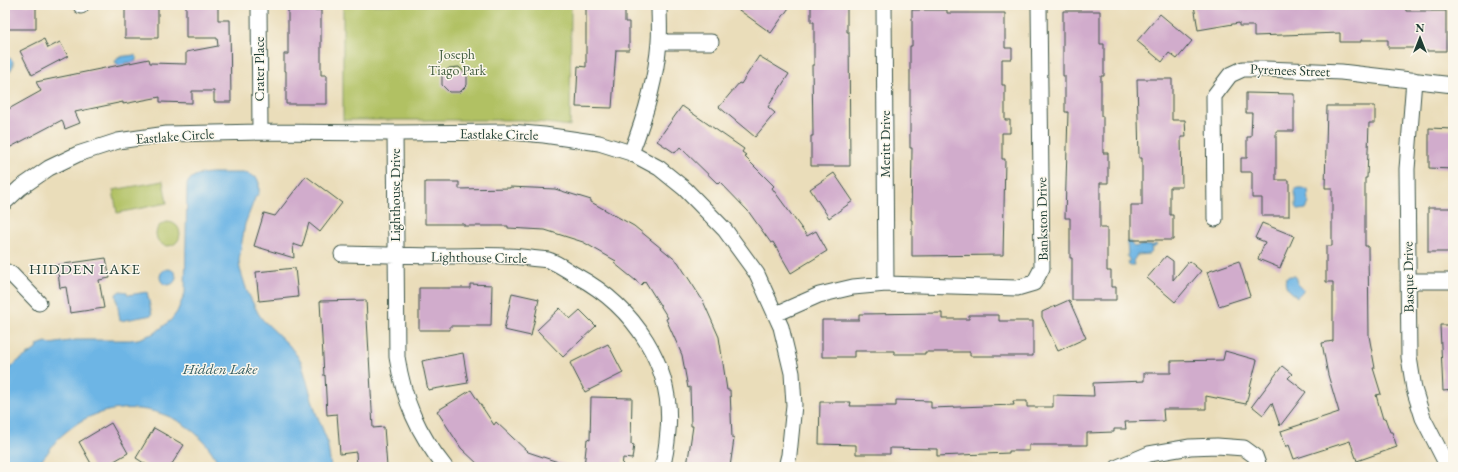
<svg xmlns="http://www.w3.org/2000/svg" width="1458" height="472" font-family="'EB Garamond',serif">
	<rect width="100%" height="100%" fill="#fbf7ec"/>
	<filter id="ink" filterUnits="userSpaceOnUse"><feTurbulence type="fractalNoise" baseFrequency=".025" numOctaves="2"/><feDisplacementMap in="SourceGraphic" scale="8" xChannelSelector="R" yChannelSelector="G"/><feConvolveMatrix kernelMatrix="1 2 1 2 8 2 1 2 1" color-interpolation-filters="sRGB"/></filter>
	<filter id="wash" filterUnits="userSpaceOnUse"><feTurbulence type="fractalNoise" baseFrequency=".012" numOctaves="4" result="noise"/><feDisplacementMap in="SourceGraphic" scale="16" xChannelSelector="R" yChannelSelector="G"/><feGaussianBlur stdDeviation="0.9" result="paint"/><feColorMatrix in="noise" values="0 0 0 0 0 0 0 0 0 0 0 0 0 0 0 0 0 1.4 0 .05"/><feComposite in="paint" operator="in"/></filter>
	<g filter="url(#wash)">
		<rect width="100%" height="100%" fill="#eaddba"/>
		<path fill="#b1c163" stroke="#687f4c" d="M343,5H571L570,126L522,120H343Z
			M163,181L167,203L117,213L113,190Z
			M156 234a12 12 0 1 1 24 0a12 12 0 1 1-24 0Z"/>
		<path fill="#6db5e5" stroke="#46798c" d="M134,55L137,57L135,62L125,63L122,66H120L115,62L118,57Z
			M10,58L13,61V66L10,71L5,72V62L8,59Z
			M211,173H246L257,178L259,183V193L255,198L245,224L239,260L240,269L247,291L258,313L262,319L289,345L301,361L316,413L327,440L331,467H220C197,414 132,393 81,421C73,426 64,433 57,440C49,449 43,464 29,467C22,469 13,467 5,467V373L18,361L38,348L37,345L46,342L50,344L76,340H130L138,339L155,333L171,320L177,312L185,293L187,184C192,174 201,174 211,173Z
			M1297,188H1302L1308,190L1309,203L1306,209L1299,210C1294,206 1297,202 1296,197C1295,195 1294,194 1294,192Z
			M1129,241L1131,242L1132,245L1134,247L1143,245L1152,246L1156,244L1157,245L1154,248L1153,247L1151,248L1152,251L1149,254L1137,255L1133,261L1134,265H1128L1127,262L1130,261L1127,256L1128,253L1127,243Z
			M160 277a8 8 0 1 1 16 0a8 8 0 1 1-16 0Z
			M1290,276H1295L1297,283L1304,290L1297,297C1291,291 1283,288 1286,278Z
			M120,291L127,292L128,295L147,292L152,315L120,321L116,294Z"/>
		<g id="blocks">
			<path fill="#d1accc" d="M5,5H36V29H5Z
				M125,5H158V38H125Z
				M186,5H218V20H230L231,102H214V91H192V103L160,102V97L123,104V102L75,112L80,123L65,129L62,120L5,150V111L41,91L36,82L149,59L150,63L186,64V52L218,46L217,38H186Z
				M586,5H625V22H629V50H616L612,108L576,107L578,66L586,67Z
				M732,5H791L771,33Z
				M811,5H847V32H849L850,166H811V136H813L812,65H814V22H811Z
				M1194,5H1405L1406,11H1446V51H1424V48H1388V40H1361V42H1340V33L1254,36V26H1239V23L1198,30Z
				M288,10H321V75H327V104H286V71H284V54H288Z
				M912,10H947V13H1005V48H1012V59H1002V85H1005V120H1010V133H1002V159H1005L1003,255L912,256V220H911L912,148H910V46H912Z
				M1063,11H1100V44H1104V76H1101V116H1103V153H1108V183H1100V228H1107V271H1111V287H1116V300H1072V258H1070V218H1065L1068,112H1065V76H1063Z
				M1160,14L1192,41L1177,59L1169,53L1162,62L1137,41Z
				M44,39L48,48L60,42L68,56L32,75L20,51Z
				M759,56L789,74L768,107L775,113L755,137L719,107L739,83L741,84Z
				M459,67L467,75V85L460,92H449L442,85V75L449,68Z
				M1137,79H1172V120H1185L1186,137H1181L1182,187H1170V215H1173V240H1131V205H1142V158H1139Z
				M1246,93L1294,94V131H1276V180H1289V216H1262V198H1252V172H1241V158H1247V137H1251L1252,113H1246Z
				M682,106L744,149L742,152L746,155L744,156L774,186L772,188L807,236L816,231L827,251L791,273L773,242L771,243L748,211L720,182L718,184L680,147L675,153L657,141Z
				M1327,106H1375V123H1369L1367,178H1365V246H1368L1369,336L1375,368H1373L1381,394L1376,395L1383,419L1385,418L1390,432H1392L1397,447L1357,461L1350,441L1294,459L1289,445L1286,447L1281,431L1339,412L1328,375L1322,343L1333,341V282H1326V246H1332V188H1325Z
				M1429,128L1453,129V169L1429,168Z
				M834,173L853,201L829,218L810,189Z
				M306,176L342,203L320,232L309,223L302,247L293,244L294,258L254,246L264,213L275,216Z
				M425,182H459V189L510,188V187L555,189L591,200V202L634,226L678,262L703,301L719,337L727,390H730L732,438L734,439L730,467L687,466L693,426H691L690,387L688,388L682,355L666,319L668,318L645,281L641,285L614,263L616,261L583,242L545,230L508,228V226H464V224H425Z
				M1428,208H1453V252H1428Z
				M1262,223L1294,236L1280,268L1258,259L1265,242L1255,238Z
				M1166,256L1173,261V280L1189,261L1201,271L1175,302L1147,278Z
				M106,258L110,278L99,280L104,308L70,313L66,287L60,288L57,265Z
				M1239,261L1250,296L1219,306L1207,272Z
				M295,268L298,297L259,301L256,272Z
				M470,284L492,285L491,326H450V330H419V288H470Z
				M512,293L539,299L531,336L504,330Z
				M366,300L373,428L384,427L387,467H357L356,452L340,454L337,414L327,415L325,375L324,376L320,301Z
				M1069,300L1086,338L1058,351L1042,317V312Z
				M560,308L570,319L580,310L596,326L563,357L537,330Z
				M942,313V319H969V315H999V321H1033V356H970V352H925V354H894V351H854V357H822V320H859V314Z
				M1440,325H1453V390L1443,391Z
				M608,344L623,373L585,392L570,363Z
				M1225,351L1257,360L1246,404L1206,396V409H1163L1164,421L1125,422L1126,429H1114V432L1087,433V445H1029V451H1009V453L937,456V449L890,448V454H856V445L819,444L820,402H851L850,406H896V400L931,401V408L1014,405L1013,401H1027V407H1053V395L1094,396L1093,383L1144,381V373H1171V361L1223,360Z
				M463,353L468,383L428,390L422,361Z
				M1282,366L1292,374L1288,378L1306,392L1280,426L1272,403L1263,415L1252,406Z
				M471,390L494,425L496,422L528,452L567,465V467H481L461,448L437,411Z
				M591,397L632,398L631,444L634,445L632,459L623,458L622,467H584L587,439L590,440Z
				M111,423L128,453L104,467H93L79,442Z
				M154,428L184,445L170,467H150L136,458Z"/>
		</g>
	</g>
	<g filter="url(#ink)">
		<use href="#blocks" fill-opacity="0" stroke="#3d5548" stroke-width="1"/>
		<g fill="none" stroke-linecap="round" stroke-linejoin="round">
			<g stroke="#3d5548" stroke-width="17">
				<path id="street" d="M259,5L260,132
					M884,5L886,284
					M81,6V5
					M660,42H711
					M1414,80L1407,169L1409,357L1414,389L1423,418L1448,467
					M395,133L397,357C404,401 417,432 445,467
					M631,153C645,117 656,81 659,42C660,30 659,17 659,5
					M5,202L20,188L49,168L78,154L118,141L167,134L260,132L395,133L511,132L544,135L599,143L631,153L659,168L685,189L725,230L757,274L781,327L792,373L794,405L789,455L786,467
					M1215,219L1214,96L1230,75L1243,69H1265L1341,72L1453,85
					M342,254C381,255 419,256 457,256C482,255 506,255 530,258C536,259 542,259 548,260C558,263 568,271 577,276C634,307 674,366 668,431C667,444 666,455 662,467
					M5,271L11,274L39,303
					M1408,281H1453
					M776,314L819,295L853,287L886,284L1017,288L1034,283L1042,268L1039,5
					M1118,467L1149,454L1190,447L1217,446L1244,448L1255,456L1259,467"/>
			</g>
			<use href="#street" stroke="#fff" stroke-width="15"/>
		</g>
	</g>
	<g text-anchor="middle" stroke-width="3" stroke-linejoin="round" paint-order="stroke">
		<g font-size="14" fill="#445e40" stroke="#fbf7ec">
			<text x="457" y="59">Joseph<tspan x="457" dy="16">Tiago Park</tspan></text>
		</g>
		<g font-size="14" fill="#1f3d34" stroke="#fbf7ec">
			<text transform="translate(259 69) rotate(-90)" y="5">Crater Place</text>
			<text transform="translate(1290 70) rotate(2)" y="5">Pyrenees Street</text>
			<text transform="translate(499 134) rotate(1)" y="5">Eastlake Circle</text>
			<text transform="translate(175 136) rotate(-4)" y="5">Eastlake Circle</text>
			<text transform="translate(885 144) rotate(-90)" y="5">Meritt Drive</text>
			<text transform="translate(395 195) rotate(-90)" y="5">Lighthouse Drive</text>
			<text transform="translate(1042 219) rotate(-91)" y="5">Bankston Drive</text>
			<text transform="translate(479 257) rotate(1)" y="5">Lighthouse Circle</text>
			<text transform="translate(1408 277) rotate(-91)" y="5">Basque Drive</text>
		</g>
		<g font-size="15" letter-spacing="1" fill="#1f3d34" stroke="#fbf7ec">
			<text x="85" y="274">HIDDEN LAKE</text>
		</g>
		<g font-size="15" font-style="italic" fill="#325b60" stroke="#fbf7ec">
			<text x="220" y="374">Hidden Lake</text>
		</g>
	</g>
	<rect width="1458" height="472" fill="none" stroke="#fbf7ec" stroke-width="20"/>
	<g transform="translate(1420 38)" stroke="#fbf7ec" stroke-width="3" paint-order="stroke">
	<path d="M0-3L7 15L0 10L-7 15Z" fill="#1f3d34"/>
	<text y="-6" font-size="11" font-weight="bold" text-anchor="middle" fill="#1f3d34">N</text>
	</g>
</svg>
